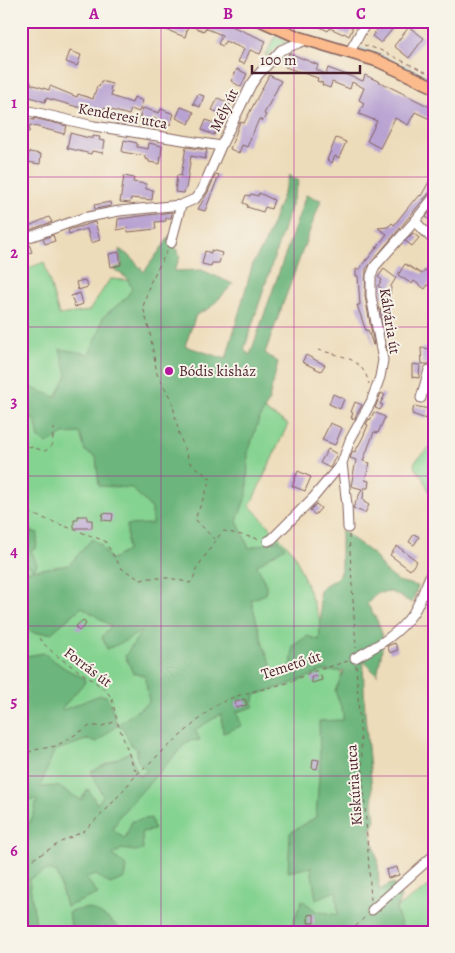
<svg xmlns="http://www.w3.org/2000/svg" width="455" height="953" font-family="Alegreya,serif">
	<rect width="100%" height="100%" fill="#f7f3e8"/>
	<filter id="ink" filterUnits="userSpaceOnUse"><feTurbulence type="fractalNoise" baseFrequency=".02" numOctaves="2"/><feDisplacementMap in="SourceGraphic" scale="10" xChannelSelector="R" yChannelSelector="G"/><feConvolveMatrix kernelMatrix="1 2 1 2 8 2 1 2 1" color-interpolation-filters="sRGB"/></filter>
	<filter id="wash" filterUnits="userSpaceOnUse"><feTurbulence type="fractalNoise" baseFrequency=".0096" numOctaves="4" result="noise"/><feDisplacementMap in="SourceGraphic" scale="20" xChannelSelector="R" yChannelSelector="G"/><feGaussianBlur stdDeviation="1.12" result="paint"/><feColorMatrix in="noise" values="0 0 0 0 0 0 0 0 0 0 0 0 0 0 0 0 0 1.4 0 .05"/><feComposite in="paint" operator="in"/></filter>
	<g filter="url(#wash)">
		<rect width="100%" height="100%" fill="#eddcba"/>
		<path fill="#85d391" stroke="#68795e" d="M275,37H278L287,42L278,46L268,56L265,55Z
			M44,262L59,315L89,311L110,279L138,281L175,359L288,424L250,506L294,553L344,681L368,926L434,883V932H21V271Z
			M434,443V487L429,491L422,476L414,467L415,461Z"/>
		<path fill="#6cb57b" stroke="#5b6a53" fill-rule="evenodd" d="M290,175L299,181L244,350L250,355L306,195L321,200L265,353L278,362L268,403L259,419L248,453L247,494L237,521L249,548L279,540L285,547L257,565L266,585V594L251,600L264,648L270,661L275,681L291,669L293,646L307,636L319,640L321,616L319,595L321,588L338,577L341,570V532L343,531L375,556L383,569L398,581L418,586L412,603L392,592L377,593L367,604C387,632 384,643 377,675L363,661L365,715L375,822L371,831L378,863L379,890L393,883L401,897L396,910L404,932H289L302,900L316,911L338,915L336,891L316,899L311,867L288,872L290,833L316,817L320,764L319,721L343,720V712L335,691L344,671H322L293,683L255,695L253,707L237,712L241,726L223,733L221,714L195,730L200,740L188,741L120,815L113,829L125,839L132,821L151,818L154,830L142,832L143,850L134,851L122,849L113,855L127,867L125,878L110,884L96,875L86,878L98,894L66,907L57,873L47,870L29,879L37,932H21V835L33,817L37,799L21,802V653L27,656L43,653L66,669L84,678L85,682L62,708L63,710L100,695L106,696L111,706L117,725L149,702L145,676L133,673L125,656L142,631L123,642L107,649L102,637L111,626L82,607L51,633H34L21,625V573L33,570L21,557V528L38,533L36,549L31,550L37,564L34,570L69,565L92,539L101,545L110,560L127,551V525L152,524V509L132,488L99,486L96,457L85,451L80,433L64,434L47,444L39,438L35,420L21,415V390L24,385L56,397L67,375L60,349L89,354L99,332L103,317L125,299L132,289L127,278L113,269L122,266L119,249L131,257L144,272L170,236L180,257L174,271L202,270L233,284L210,308L196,315L185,346L226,359L253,263L265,243ZM116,726L123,727L130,744L137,749V760L147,771L139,777L130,752L91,772L103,796L97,804L88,789L81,800L57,786L40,787L54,751L89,739L97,742Z
			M87,908C103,913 112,921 123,932H72L69,912Z"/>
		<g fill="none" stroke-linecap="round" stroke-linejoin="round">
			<path stroke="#68c4e6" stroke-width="2" d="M360,49L378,55L429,78"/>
		</g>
		<g id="blocks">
			<path fill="#b8a2d2" d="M130,21H149L155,23L153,30Z
				M167,21H176V22L188,27L185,37L164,29Z
				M193,21H220L266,41L260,54L250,50L244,64L238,62L244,49L225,41L223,46L218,44L222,35L205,28L204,31L191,26Z
				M308,21H340L352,27V30L349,36L344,33L343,34L330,28L328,31Z
				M384,21H399L381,43L372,36Z
				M409,27L424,38L409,58L394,46Z
				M70,51L81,55L77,66L66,62Z
				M289,53L318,65L316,70L326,74L328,68L363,81L365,75L384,84L434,109V121L415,112L408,125L395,118L380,148L367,141L377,121L359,114L364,103L359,100L364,88L352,82L350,89L332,82L330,88L322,85L323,83L317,81L318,78L285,67Z
				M237,69L247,74L241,87L231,81Z
				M269,75L281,81L264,114L266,115L263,121L259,119L247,147L242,145L239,153L230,149L240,122L244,123Z
				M21,78L31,82V84L49,90L50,86L77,97L78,94L93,99L97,86L99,87L101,81L112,84L110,90L112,91L111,96L132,103L134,97L143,101L139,112L131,109L129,115L104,108L102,114L46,98L45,102L21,94Z
				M198,94L204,96L200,107L193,104Z
				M218,98L230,104L224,115L212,110Z
				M181,107L194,112L189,124L176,118Z
				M143,108L159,113L161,109L174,114L170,125L153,118L151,124L139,119Z
				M21,118L34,120V118L67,126L64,134L30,125L29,132H21Z
				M206,120L218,125L214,135L202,130Z
				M70,133L89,138H93V136L100,137L99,140L105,141L103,153L92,151L91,154L67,148Z
				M336,138L346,142L339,158L335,156L332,163L327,160Z
				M124,140L137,143V147L148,149L149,143L162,146L160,164L149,162V160L145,159V156L122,152Z
				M186,147L207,150L205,159L191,156L186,189H185L184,193L175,192L177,175L181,176Z
				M29,152L41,154L40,164L27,162Z
				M434,173L433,191L429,193L366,269L365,296L374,345H373L368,330L366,331L357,305H360L358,276H356V269H360L366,259V261L387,234L378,228L388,227L392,223L394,225L414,200L415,201L420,195L421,196Z
				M216,174L219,175L205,211L198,209L208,192Z
				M124,176L134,178L133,182L146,184V189L153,190L152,200L131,198L130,203L120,202Z
				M259,193L274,200L271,209L265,207L263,212L247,207L248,205L243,203L246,195L250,196L251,194L258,196Z
				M110,202L111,206L95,209L94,205Z
				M434,207V223L426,217Z
				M172,212L171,218H166V221L155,222L156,229L128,232L127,228L117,230L118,219Z
				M49,217L52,222L21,233V224L24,228Z
				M95,222L100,240L91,243L87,229L69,234L68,230Z
				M413,233L419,238L412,246L405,241Z
				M53,235L55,241L45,244L43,239Z
				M29,244L32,252L21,256V246Z
				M211,250L222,253L219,263H212L211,266L202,264L205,251L211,253Z
				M119,252L121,265L111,267L109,254Z
				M434,260V276L425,289L414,281L412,284L398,275L405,264L422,274L425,270L427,271Z
				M384,269L396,278L391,286L390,297H381V288L378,286L382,280L378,277Z
				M85,280L88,287L78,290L76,282Z
				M80,293L83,304L75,307L71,296Z
				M388,307L390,316H387L389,332L384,333L380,309Z
				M393,343L394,352H388L386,344Z
				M421,348L434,349V359H431L430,364H422Z
				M306,355L325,365L321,371L302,362Z
				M412,364L420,365L419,378L412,377Z
				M381,393L385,395L380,404L383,405L380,410L375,408Z
				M333,394L344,399L340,409L329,404Z
				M355,402L362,405L354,419L351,418L353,413L351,412Z
				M414,406L429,409L426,419L412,414Z
				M374,412L385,417L378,433L374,432L363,461L370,463L365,480L369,481L368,488H364L363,499L365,500L364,502L369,505L365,513L353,508L362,489L351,486L356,460L350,458L353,451L355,452L363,437L368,425L366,424L369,419L370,420Z
				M330,423L342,428L335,445L322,440Z
				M328,449L337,454L330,468L320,463Z
				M298,471L311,477L305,491L292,486Z
				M316,504L321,508L315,515L310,510Z
				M103,513L113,514L112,521L102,520Z
				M78,516H87V520H92V528H74V520H78Z
				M414,534L419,537L414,545L409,542Z
				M397,546L417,561L410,570L390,555Z
				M83,620L86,624L79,631L75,627Z
				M395,643L398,650L390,653L387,646Z
				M321,675L322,680L312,683L311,677Z
				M245,699L247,705L236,708L235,702Z
				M313,759L319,760L317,769L312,768Z
				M397,867L399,875L388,878L386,870Z
				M314,914V923H308V915Z"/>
		</g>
	</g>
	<g filter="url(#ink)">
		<use href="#blocks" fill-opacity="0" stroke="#83615d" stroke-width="1"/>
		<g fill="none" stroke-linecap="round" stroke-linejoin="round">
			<g stroke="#83615d" stroke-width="11">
				<path id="minor" d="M349,53L367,21
					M21,109L94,126L221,146
					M415,221L434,241
					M21,240L83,218L119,211L181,205L195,199L202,190L221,146L251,85L258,75L281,50L306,40
					M171,243L181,205
					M421,398L429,370
					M342,463L347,505L348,528
					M268,541L272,539L313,498L342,463L350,440L371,402L380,377L383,360L371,296V276L375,266L415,221L434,197
					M355,658C377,646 398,635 413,613C422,600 426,582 434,568
					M372,910L434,855"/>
			</g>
			<g stroke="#83615d" stroke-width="14">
				<path id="major" d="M262,21L298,37L378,61L434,87"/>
			</g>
			<path stroke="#83615d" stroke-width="1" stroke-dasharray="4 4" stroke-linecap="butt" d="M240,21L255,27
				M364,45L380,50L434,76
				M167,251L150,283L143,307L150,333L157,374L172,401L179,434L190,463L211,479L195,519L215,540
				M318,350C341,356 363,357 369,384
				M21,444L45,451L52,446L54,428
				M21,510L105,541L121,568L141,580L150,578H170L190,583L193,580L196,569L221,533L224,531L259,539
				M349,535L356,648
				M39,638C58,662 86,672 108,693L112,699L117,721L134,768L137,772
				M356,665L371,900
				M21,756L34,750L56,746L90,726H102L117,721
				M21,869L30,861L61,842L84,831L107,809L138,773L212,708L226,700L243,694L291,682L309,673L348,661
				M350,932L367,915"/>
			<use href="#minor" stroke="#fff" stroke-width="9"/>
			<use href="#major" stroke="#fbbb8d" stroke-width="11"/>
		</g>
	</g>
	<path fill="none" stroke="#b5179e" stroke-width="1" stroke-opacity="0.55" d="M161,21V932M294,21V932M21,177H434M21,327H434M21,476H434M21,626H434M21,776H434"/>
	<circle fill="#b5179e" stroke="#f7f3e8" stroke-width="2" cx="169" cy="371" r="5"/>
	<g text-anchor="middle" stroke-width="4" stroke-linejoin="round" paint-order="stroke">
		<g font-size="15" fill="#4a1f2b" stroke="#f7f3e8">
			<text transform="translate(224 110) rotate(-64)" y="5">Mély út</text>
			<text transform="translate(123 116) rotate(10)" y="5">Kenderesi utca</text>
			<text transform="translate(390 321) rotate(81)" y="5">Kálvária út</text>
			<text transform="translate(291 665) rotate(-18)" y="5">Temető út</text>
			<text transform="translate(88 667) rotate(37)" y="5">Forrás út</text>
			<text transform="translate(354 785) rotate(-94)" y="5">Kiskúria utca</text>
		</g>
		<g font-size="15" fill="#4a1f2b" stroke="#f7f3e8" text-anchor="start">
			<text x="179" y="376">Bódis kisház</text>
		</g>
	</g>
	<rect width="455" height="953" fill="none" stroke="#f7f3e8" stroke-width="55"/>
	<path d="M252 65v8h108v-8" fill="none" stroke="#4a1f2b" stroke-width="2.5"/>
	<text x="260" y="65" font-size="15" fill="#4a1f2b" stroke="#f7f3e8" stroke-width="4" paint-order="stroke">100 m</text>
	<rect x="28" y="28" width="400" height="898" fill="none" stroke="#b5179e" stroke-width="2"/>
	<g font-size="16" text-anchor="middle" font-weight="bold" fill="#b5179e">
		<text x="94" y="19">A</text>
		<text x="228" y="19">B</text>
		<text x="361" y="19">C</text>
		<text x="14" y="108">1</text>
		<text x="14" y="258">2</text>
		<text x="14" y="407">3</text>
		<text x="14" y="557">4</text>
		<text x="14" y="707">5</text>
		<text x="14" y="856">6</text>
	</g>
</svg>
